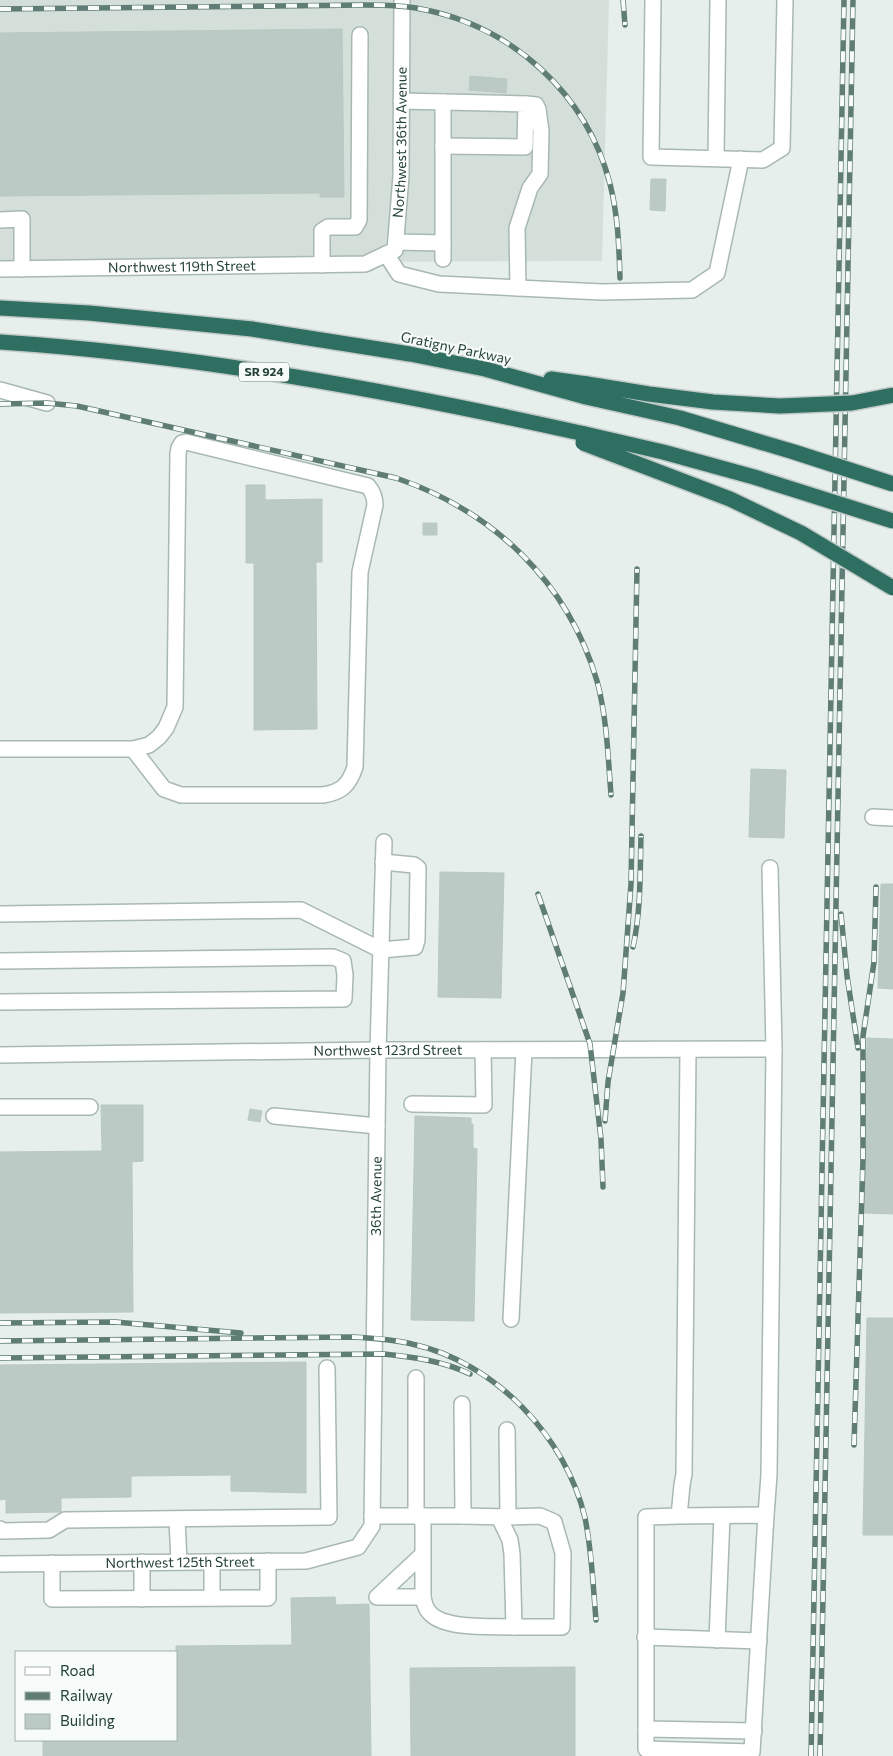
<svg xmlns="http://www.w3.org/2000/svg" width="893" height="1756" font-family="Commissioner,sans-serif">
	<rect width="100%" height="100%" fill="#e6efeb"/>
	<path fill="#d4dfda" d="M0,0H609L602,261L0,263Z"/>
	<path fill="#bbcac4" stroke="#b8c9c2" d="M342,29L344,197H320V193L0,196V33Z
		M470,76L507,79L506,93L469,90Z
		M651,179H666L665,211L650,210Z
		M246,485H265V500L322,499V562H316L317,729L254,730V563H246Z
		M423,523H437V535H423Z
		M751,769L786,770L784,838L749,837Z
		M440,872L504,873L501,998L438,997Z
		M881,884H893V989L878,988Z
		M867,1038L893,1039V1214L863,1213Z
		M101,1105H143V1161L132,1162L133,1312L0,1313V1152L102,1151Z
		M250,1109L262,1111L260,1122L248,1120Z
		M415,1116L471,1118V1124H473V1148L477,1149L474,1321L411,1320Z
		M867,1318H893V1535H863Z
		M306,1362V1493L231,1491V1475L131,1476V1497L61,1498V1512H60L6,1513V1499L0,1500V1365Z
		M335,1597L336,1605L369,1604L371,1756H43V1740H176V1646L292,1645L291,1598Z
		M575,1667V1756H411L410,1668Z"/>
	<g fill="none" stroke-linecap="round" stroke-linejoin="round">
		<g stroke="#a8b8b2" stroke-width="18">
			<g id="minor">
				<path d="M653,0L651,157L763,160L782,148L785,0"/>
				<path d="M401,101L526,104L525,147L443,146"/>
				<path d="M443,102V259"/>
				<path d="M716,158L718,0"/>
				<path d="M0,220L22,219V269"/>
				<path d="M396,242L443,243"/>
				<path d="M386,254L399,274L439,284L602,292L692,290L717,273L741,159"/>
				<path d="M322,265V231L328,227H355L359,220L360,35"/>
				<path id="s1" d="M0,269L365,264L395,250L401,176L402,0"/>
				<path d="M518,288L517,228L530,188L540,174L541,131L538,109L536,105L526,104"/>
				<path d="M0,390L47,403"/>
				<path d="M0,749H133L149,745L159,737L166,728L175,707L178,454L179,448L182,443L186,442L368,486C373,492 375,497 375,505L360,572L355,767C349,785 342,792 323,795H181L164,789L133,749"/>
				<path d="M873,817L893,818"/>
				<path d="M0,914L301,910L381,950L415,947L417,940L418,868L414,865L383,862"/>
				<path d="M0,961L333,957L343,961L345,975L344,999L0,1002"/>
				<path id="s2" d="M0,1055L378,1050L774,1049"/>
				<path d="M412,1104L484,1105L483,1050"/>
				<path d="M0,1107H90"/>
				<path d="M274,1116L377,1126"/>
				<path d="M511,1319L524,1050"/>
				<path d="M416,1378V1516H463L462,1404"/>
				<path d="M766,1515L769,1475L774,1049L770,868"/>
				<path d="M372,1516H416"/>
				<path d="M463,1516L508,1517L507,1430"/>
				<path d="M679,1516L766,1515L752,1752L646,1749V1517L679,1516L682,1485L684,1474L688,1050"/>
				<path d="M499,1517L510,1540L512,1554L514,1627H562L563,1553L554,1522L540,1516L508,1517"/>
				<path d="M177,1519L179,1562"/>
				<path d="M0,1529L2,1531L49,1530L65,1520L329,1517L327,1368"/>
				<path d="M423,1554L377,1597H423V1516"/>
				<path d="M142,1562V1599"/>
				<path d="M52,1563V1599L268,1598V1561"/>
				<path id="s3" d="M0,1564L306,1561L358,1547L372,1526L378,1050L384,842"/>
				<path d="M423,1597C424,1602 426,1609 429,1612C443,1630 492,1626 514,1627"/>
				<path d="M212,1598V1562"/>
				<path d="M645,1637L759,1641"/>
				<path d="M717,1640L722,1516"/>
				<path d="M646,1729L754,1731"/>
			</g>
		</g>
		<g stroke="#c2cac8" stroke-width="18">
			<path id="highway" d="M0,308L89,313L252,329L410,354L485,369L586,397
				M0,342C197,355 392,391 585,434
				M551,379L587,384"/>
		</g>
		<use href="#minor" stroke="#fff" stroke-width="15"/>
		<use href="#highway" stroke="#2f6f62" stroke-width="15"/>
		<g stroke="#5f7d75" stroke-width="5.5">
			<path id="rail" d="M623,0L625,25
				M0,9L364,5C383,5 402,5 421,9C512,26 587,94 610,184C618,215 619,247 620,278
				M0,404L47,403L77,406L396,478C493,511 568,582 597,681C607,718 608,757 611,795
				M538,894L590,1044L601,1139L603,1187
				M841,914L847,976L858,1048
				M633,947C641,911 640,873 641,836
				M605,1121L608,1082L623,993L631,884L637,569
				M0,1323L115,1322L241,1333
				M0,1341L352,1337C372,1338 392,1339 412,1344C495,1362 566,1437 585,1518C592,1552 593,1586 596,1620
				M0,1358L384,1354C413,1357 443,1361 470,1374
				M854,1445L863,1159V1036L874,962L876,887
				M811,1756L844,0
				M820,1756L853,0"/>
		</g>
		<use href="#rail" stroke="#f7fbf9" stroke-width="4" stroke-dasharray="11" stroke-linecap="butt"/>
		<g stroke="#c2cac8" stroke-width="18" stroke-linecap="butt">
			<path id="highway-bridge" d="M587,384L649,394L713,402L780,406L852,403L893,395
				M586,397L680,418L794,452L893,484
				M585,434L663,452L754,477L893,521
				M583,443L730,499L801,533L893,588"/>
		</g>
		<use href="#highway-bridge" stroke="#2f6f62" stroke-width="15"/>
	</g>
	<g text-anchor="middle" stroke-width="4" stroke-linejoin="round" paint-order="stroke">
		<rect fill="#f7fbf9" stroke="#637a73" stroke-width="1" x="239" y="362.5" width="50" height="19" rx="4"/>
		<g font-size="12" font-weight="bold" fill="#24423a">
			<text x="264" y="376">SR 924</text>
		</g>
		<g font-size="14" fill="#24423a" stroke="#f7fbf9">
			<text dy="5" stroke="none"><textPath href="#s1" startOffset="506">Northwest 36th Avenue</textPath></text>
			<text dy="5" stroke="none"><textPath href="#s1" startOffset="182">Northwest 119th Street</textPath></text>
			<text transform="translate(456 348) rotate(12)" y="5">Gratigny Parkway</text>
			<text dy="5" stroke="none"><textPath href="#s2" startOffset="388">Northwest 123rd Street</textPath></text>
			<text dy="5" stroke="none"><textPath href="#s3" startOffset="715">36th Avenue</textPath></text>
			<text dy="5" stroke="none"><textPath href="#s3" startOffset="180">Northwest 125th Street</textPath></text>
		</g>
	</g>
	<rect x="15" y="1651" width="162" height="90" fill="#f7fbf9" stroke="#a3b1ad"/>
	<rect x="25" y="1667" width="25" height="8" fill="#ffffff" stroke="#a3b1ad"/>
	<text x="60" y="1676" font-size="15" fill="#24423a">Road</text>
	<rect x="25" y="1692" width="25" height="8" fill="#5f7d75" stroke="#a3b1ad"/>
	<text x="60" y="1701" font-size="15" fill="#24423a">Railway</text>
	<rect x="25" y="1714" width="25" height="15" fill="#bbcac4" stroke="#a3b1ad"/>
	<text x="60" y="1726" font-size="15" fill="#24423a">Building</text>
</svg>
